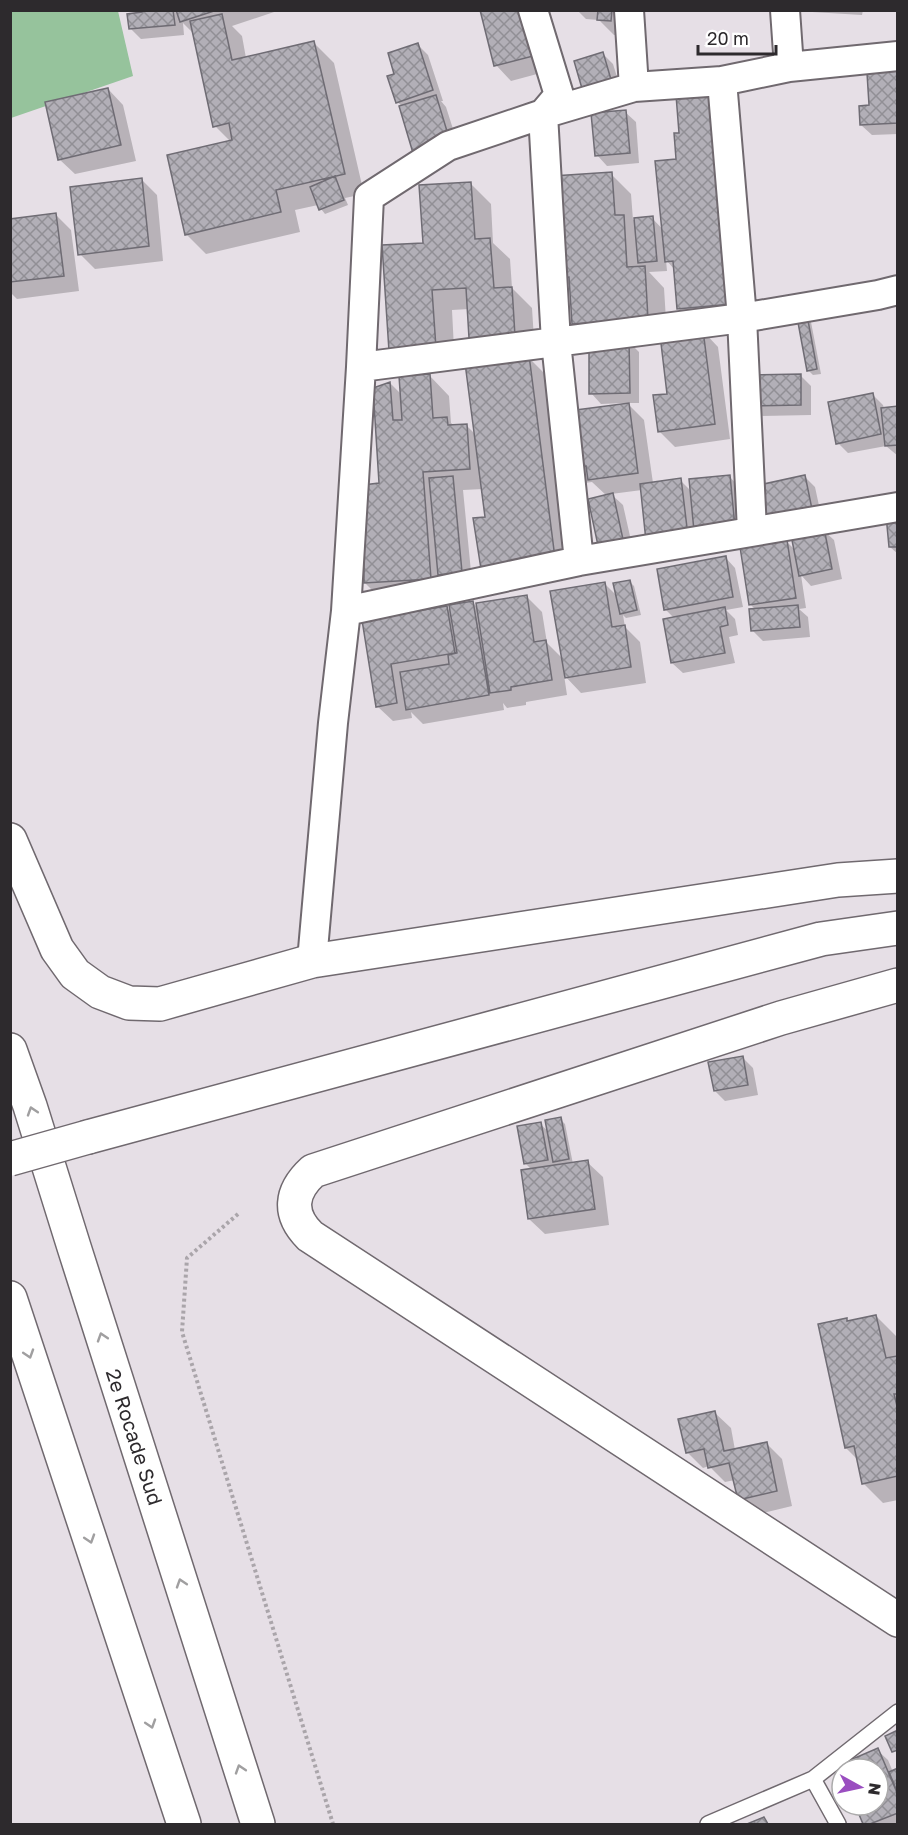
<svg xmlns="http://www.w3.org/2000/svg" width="908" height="1835" font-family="'Golos Text',sans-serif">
	<defs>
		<pattern id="building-cross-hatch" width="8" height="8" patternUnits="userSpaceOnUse" patternTransform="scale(1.5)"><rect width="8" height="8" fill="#b2afb7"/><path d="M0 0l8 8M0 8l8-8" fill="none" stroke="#918f95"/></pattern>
	</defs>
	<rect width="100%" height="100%" fill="#e6dfe6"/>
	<path fill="#96c39c" d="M10,11H118L133,76L11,118Z"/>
	<path fill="#0003" d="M143,10H280L232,26L242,36L246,58L314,43L334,63L364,194L345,198L348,205L325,214L318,205L295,210L300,232L206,254L186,234L231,142L215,126L194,34L183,23L184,35L141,39L131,29L144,14Z
		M482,10L552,70L511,81L496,65Z
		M577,10H628L626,36L614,35L599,20L586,19Z
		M811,10H863L862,15L812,12Z
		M418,45L428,55L443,101H441L446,107L460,151L397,102Z
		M603,54L613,64L622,93L595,101Z
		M898,73V134L872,135L861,125Z
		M108,89L123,105L136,161L75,174L59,159Z
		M625,112L636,122L639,163L607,166L597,155Z
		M611,174L631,194L633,220L652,218L751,323L698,328L678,308L675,270L666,260L667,271L649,272L664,288L667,336L703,331L718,347L730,439L675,447L659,431L669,395L662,339L628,341L639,352V403H627L644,420L653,483L680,480L692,492L729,476L739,487L745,537L697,546L642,490L611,494L623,505L634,554L611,559L607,496L592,482L577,484L560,466L574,578L502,588L487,518L483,489L463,490L472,582L385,603L365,583L380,484L390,383L402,395L429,375L449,396L451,423L455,426L466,425L476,435L491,358L471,338L469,309L452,310L455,368L410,371L424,244L471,184L491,204L493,243L510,259L512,288L532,308L535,355L527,356L548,377L553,415L624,405V403L601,404L591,393L590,340L573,323L571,287L561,277Z
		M142,180L157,195L163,261L95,269L80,254Z
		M56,215L71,230L79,291L17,299L10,292V220Z
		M807,317L811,322L821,374L813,375L808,370Z
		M746,376H801L811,386V415L756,416Z
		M872,394L883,405L884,409L898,408V456L886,446L848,453L838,443Z
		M805,477L815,487L823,524L770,535Z
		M898,515V554L890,547Z
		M823,530L834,540L842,579L811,586L801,575L806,608L799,609L808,617L810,637L763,641L752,630L756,610L750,604L787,542L796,551Z
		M725,557L735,568L743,607L726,610L735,619L738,635L729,637L735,663L683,673L672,663L674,618L666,610Z
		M629,581L634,586L641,615L626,618L623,615L625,627L640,642L646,683L581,693L564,675L567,695L526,702V705L507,708L503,703L504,710L423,724L411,712L412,718L393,721L377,706L363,621L447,608L451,612L472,602L478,608L526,596L542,612L547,643L563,659L605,584L618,597Z
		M742,1057L753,1068L758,1095L725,1101L715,1091Z
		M560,1119L565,1124L573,1164L587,1162L603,1177L609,1225L545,1234L529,1219L532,1170L525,1163L540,1124L549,1132Z
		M876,1316L896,1336L898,1343V1500L883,1503L863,1483L858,1460L846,1448V1319L849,1322Z
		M715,1413L731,1428L735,1450L766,1443L782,1459L792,1506L755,1515L739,1499L735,1480L725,1482L709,1466L703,1468L687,1452Z
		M877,1750L888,1760L893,1772L898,1770V1824H865L856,1805H878V1769H842V1771L838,1761L846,1758L850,1762Z"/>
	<path fill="url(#building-cross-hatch)" stroke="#6f6c74" stroke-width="1.5" d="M142,10H173L175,25L129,29L127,14L142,12Z
		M176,10H217L180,22Z
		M480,10H526L537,55L494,66Z
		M598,10H612L611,21L597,20Z
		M222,14L232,60L314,41L345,174L276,190L281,212L185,235L167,155L232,140L229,123L213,127L190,21Z
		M418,43L433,90L396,103L387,76L394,74L388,53Z
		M603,52L612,83L583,92L574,61Z
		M898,71V123L860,125L859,106L869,105L867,73Z
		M108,88L121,145L58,160L45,102Z
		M715,92L732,304L677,309L673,261L665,262L655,161L676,159L674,133H679L676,95Z
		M436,95L450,141L413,153L399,106Z
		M626,110L630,153L595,156L591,113Z
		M612,172L615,215H624L627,267L645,266L648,319L572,324L569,277L559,278L553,176Z
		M335,176L344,200L319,210L310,187Z
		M142,178L149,246L78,255L70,187Z
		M471,182L475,239L490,238L494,288L512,287L515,336L469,338L466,288L432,290L436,348L389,351L382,245L423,243L419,185Z
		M56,213L64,276L10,282V219Z
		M653,216L657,261L638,263L634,218Z
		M807,315L817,369L807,371L797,317Z
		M703,330L715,424L658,432L653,395L667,394L660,335Z
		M629,340L630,393L589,394V341Z
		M529,355L555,558L481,569L473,518L485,517L465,363Z
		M430,374L433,418L447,417L448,425L467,424L470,469L423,472L431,579L364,583L363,485L379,483L373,388L390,382L393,420H402L399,376Z
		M801,374V405L745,406L744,375Z
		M873,393L881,434L836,444L828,402Z
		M629,403L638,473L588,480L586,466L561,469L553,413Z
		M898,406V445L885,446L881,408Z
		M730,475L735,527L694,531L689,479Z
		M805,475L813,514L758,526L750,487Z
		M453,476L462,572L438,575L429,478Z
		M681,478L688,536L646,541L640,484Z
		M613,493L624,544L599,550L588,499Z
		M898,514V547H889L886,515Z
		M824,528L832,569L799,576L791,535Z
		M787,540L796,598L749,605L740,547Z
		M726,556L733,597L664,610L657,569Z
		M630,580L637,610L620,614L613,583Z
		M605,582L612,627L625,625L631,667L565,678L550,591Z
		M527,595L534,642L546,640L552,680L511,687V690L490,693L476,603Z
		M473,601L489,695L406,710L400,672L449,664L448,655L457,653L449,605Z
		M798,605L800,627L751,631L749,609Z
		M447,606L455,653L391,664L397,703L376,707L362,620Z
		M725,607L728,625L720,627L725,653L671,663L663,619Z
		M743,1056L748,1085L714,1091L708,1062Z
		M561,1117L569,1159L553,1162L545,1120Z
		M541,1122L548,1160L524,1164L517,1126Z
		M588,1160L595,1209L528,1219L521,1170Z
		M876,1315L886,1358L897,1356L898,1360V1394H894L898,1410V1476L862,1484L854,1446L845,1448L818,1324L847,1318V1321Z
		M715,1411L724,1451L767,1442L777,1491L738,1500L729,1463L708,1468L704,1449L686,1453L678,1419Z
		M898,1730V1750L892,1752L885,1736Z
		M878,1748L898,1795V1813L870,1824H863L855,1805H878V1769H842V1775L836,1760L846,1756L848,1761Z
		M898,1768V1788L896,1789L889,1772Z
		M764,1817L768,1824H747Z"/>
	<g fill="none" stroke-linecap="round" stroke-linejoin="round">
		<g stroke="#70696f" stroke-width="18">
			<path id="service" d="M813,1779L838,1824
				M708,1824L813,1779L898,1712"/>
		</g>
		<g stroke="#70696f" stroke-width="32">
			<path id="minor" d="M533,10L559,95L543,114L556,342L579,561
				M629,10L634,87
				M785,10L789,67
				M722,81L742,318L752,531
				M361,367L369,197L448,146L543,114L634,87L722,81L789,67L898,56
				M346,611L579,561L898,507
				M312,961L333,723L346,611L361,367L742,318L878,295L898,290"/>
		</g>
		<g stroke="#70696f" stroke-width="36">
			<path id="tertiary" d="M10,840L57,949L75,974L100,992L129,1003L160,1004L312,961L838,880L898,876"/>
		</g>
		<g stroke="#70696f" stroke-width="36">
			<path id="secondary" d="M898,985L781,1018L313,1171C290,1192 288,1214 310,1236L898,1620
				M88,1137L821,939L898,928"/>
		</g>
		<g stroke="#70696f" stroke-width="36">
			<path id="motorway" d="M10,1050L30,1106L74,1247L258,1824
				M10,1298L184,1824"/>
		</g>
		<path stroke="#aaa5aa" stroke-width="4" stroke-dasharray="3 3" stroke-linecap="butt" d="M238,1214L187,1258L182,1332L333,1824"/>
		<use href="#service" stroke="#fff" stroke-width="15"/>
		<use href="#minor" stroke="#fff" stroke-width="28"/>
		<use href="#tertiary" stroke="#fff" stroke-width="33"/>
		<use href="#secondary" stroke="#fff" stroke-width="33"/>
		<use href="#motorway" stroke="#fff" stroke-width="33"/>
		<g stroke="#70696f" stroke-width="36" stroke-linecap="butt">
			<path id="secondary-bridge" d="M10,1159L88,1137"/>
		</g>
		<use href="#secondary-bridge" stroke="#fff" stroke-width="33"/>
	</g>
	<defs><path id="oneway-chevron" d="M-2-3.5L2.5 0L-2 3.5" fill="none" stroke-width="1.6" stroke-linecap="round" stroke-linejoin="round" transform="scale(1.5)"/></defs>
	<g stroke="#a09fa0">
		<use href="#oneway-chevron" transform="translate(32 1111) rotate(-108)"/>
		<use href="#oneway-chevron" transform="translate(102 1337) rotate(-108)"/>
		<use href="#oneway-chevron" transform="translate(29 1354) rotate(72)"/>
		<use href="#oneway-chevron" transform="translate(90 1539) rotate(72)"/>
		<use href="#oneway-chevron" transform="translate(181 1583) rotate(-108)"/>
		<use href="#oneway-chevron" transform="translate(151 1724) rotate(72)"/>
		<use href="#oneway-chevron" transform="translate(240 1769) rotate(-108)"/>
	</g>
	<g text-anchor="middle" stroke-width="5" stroke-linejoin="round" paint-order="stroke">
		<g font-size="20" fill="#2d2a2d" stroke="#fff">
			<text transform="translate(134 1437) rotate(72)" y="7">2e Rocade Sud</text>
		</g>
	</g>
	<rect width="908" height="1835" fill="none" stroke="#2d2a2d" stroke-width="24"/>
	<g transform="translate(860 1787) rotate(98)"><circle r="28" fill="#ffffff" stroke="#abaaab" stroke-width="1.5"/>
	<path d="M0-4.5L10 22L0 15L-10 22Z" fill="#9a4ec0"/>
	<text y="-9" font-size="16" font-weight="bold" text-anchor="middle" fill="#2d2a2d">N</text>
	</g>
	<path d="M698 45v9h78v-9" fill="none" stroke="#2d2a2d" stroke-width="3"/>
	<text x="707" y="45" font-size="18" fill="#2d2a2d" stroke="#ffffff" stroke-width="4.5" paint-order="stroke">20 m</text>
</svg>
